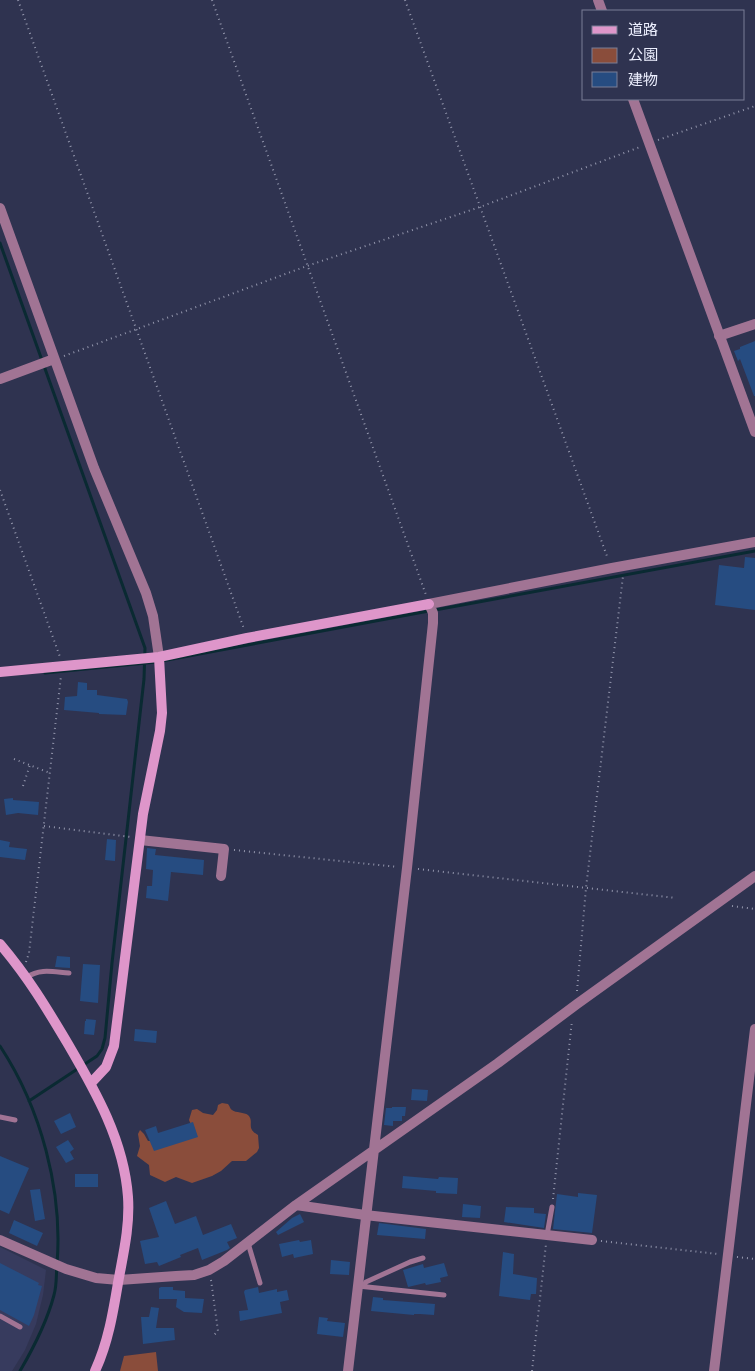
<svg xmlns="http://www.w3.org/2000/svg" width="755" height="1371" font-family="Signika,'Noto Sans JP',sans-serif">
	<rect width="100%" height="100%" fill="#2f3350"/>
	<path fill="#373b5e" d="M0,1247L46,1270L43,1295L36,1324L25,1350L12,1371H0Z"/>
	<path fill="#8a4d3b" d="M222,1103L228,1104C230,1106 230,1109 232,1110C236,1113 244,1112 248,1115C255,1122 245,1128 258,1135L259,1148L257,1152L246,1161H232L221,1171L212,1176L192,1183L176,1177L165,1182L150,1175L149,1165L137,1156L140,1146L138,1134L140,1130L144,1134L148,1141H159L192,1127L189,1120L192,1110L197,1109L203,1113L213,1115L217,1110L218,1105Z
		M156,1352L158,1371H120L124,1356Z"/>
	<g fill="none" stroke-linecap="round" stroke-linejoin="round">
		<path stroke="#0a2a32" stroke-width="3" d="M0,243L145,648L144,679L112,963L105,1038L102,1049L97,1056L29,1101
			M435,610L755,551
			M162,661L429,611
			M45,673L156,662
			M0,1046C41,1108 63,1191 57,1264C56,1274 57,1285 54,1295C47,1322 34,1347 20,1371"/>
	</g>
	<path fill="#264c81" d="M755,341V396H754L740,359L738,361L734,351L740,349V347Z
		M745,557L755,558V610L715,605L719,565L744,568Z
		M78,682L87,683V690H97V695L127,699L128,702L126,715L99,714V713L64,710L65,697L77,696Z
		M13,798V800L39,802L38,815L18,813L6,815L4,799Z
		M107,839L116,840L115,861L105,860Z
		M0,840L10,842L9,847L27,849L25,860L0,857Z
		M147,848L156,849L155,855L204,860L203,875L171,872L168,901L146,898L147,886H152L153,870L146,869Z
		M57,956L70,957V968L55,967Z
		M83,964L100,965L98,1003L80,1001Z
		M86,1019L96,1020L94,1035L84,1034L85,1021H86Z
		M135,1029L157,1031L156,1043L134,1041Z
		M412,1089L428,1090L427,1101L411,1100Z
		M392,1107H406L405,1116H402V1121H393V1126L384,1125L386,1108H392Z
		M70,1113L76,1127L61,1134L54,1121Z
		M193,1122L198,1137L154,1151L145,1130L156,1126L158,1133Z
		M68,1140L74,1149L70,1152L74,1159L66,1163L56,1147Z
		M0,1156L29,1168L9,1214L0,1210Z
		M75,1174H98V1187H75Z
		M403,1176L438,1179L439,1177L458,1178L457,1194L436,1193V1191L402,1188Z
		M40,1189L45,1219L35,1221L30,1190Z
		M578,1193L597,1195L592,1233L553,1229L557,1194L578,1197Z
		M166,1201L175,1224L196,1216L203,1235L231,1224L237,1238L227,1242L230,1248L227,1250L202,1260L198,1248L180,1255L181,1257L159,1266L157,1262L145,1264L140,1241L159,1237L149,1208Z
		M463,1204L481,1206L480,1218L462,1217Z
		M506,1207L534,1208V1213L546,1214L544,1228L504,1222Z
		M300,1214L304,1222L278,1235L276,1232L292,1218Z
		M14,1220L43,1233L37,1246L9,1233Z
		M379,1223L426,1229L425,1239L377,1235Z
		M299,1240L300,1242L311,1240L313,1254L294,1258L293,1254L282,1257L279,1244Z
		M503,1252L514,1254L513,1274L537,1278L536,1294H531L530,1300L499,1296Z
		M331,1260L350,1262L349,1275L330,1274Z
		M0,1263L39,1283L38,1285L42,1286L34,1315L29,1326L0,1310Z
		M444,1263L448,1276L440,1278L441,1282L426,1285L425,1283L408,1287L403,1270L423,1264L424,1268Z
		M161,1287H173V1290L185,1291V1298L204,1299L202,1313L184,1312L176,1307L177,1299H159V1288Z
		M258,1287L259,1293L277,1289V1292L287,1290L289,1300L280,1302L282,1313L240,1321L239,1311L248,1310L244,1292L245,1290Z
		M373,1297L383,1298V1300L435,1304L434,1315L420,1314H414V1315L371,1311Z
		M151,1307L159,1308L156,1328H174L175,1340L143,1344L141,1317H149Z
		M319,1317L328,1318L327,1321L345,1323L343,1337L317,1334Z"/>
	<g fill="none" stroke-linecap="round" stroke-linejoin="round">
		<path stroke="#9396ac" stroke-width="2" stroke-dasharray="1 4" stroke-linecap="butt" d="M18,0L244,629
			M212,0L426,595
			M405,0L608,559
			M658,140L755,106
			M64,356L307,266L480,207L640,147
			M0,490L60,657
			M14,759L50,773
			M23,786L30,765
			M44,826L131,837
			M234,850L398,867
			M418,869L676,898
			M732,906L755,909
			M26,962L29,953L61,676
			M577,991L586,888L623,576
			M553,1199L572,1020
			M601,1241L718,1254
			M737,1257L755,1259
			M211,1280L218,1331L213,1336
			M532,1371L546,1244"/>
		<path stroke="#a17494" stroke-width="5" d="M27,977C40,968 54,972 69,973
			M0,1117L15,1120
			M547,1235L552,1207
			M248,1243L260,1283
			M358,1286L444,1295
			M363,1286L366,1282L410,1262L423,1258
			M0,1316L20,1327"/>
		<path stroke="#a17494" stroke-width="10" d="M598,0L602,11
			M633,99L755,432
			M0,208L94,468L146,593L153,616L159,657
			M719,336L755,324
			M0,379L54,359
			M140,840L224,849L221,876
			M296,1205L365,1215L592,1240
			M0,1240L66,1269L96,1278L119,1280L176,1276L194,1275L209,1270L224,1261L296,1205L498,1063L577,1004L755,876
			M348,1371L407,868L433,623V613L429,604L612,568L755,542
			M714,1371L755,1029"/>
		<path stroke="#de96ca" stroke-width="10" d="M0,672L159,657L247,638L429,604
			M0,944C28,977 46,1007 68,1044C96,1092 124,1141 128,1197C130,1227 123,1255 118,1283C113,1313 108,1343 95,1371
			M91,1083L106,1067L114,1046L143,814L160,731L162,713L159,657"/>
	</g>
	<rect x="582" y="10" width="162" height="90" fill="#2f3350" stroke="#7b7e96"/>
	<rect x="592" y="26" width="25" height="8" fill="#de96ca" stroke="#7b7e96"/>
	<text x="628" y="35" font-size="15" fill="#eceffe">道路</text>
	<rect x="592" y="48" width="25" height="15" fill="#8a4d3b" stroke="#7b7e96"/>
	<text x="628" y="60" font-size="15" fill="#eceffe">公園</text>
	<rect x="592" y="72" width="25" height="15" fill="#264c81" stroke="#7b7e96"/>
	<text x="628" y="85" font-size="15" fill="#eceffe">建物</text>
</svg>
